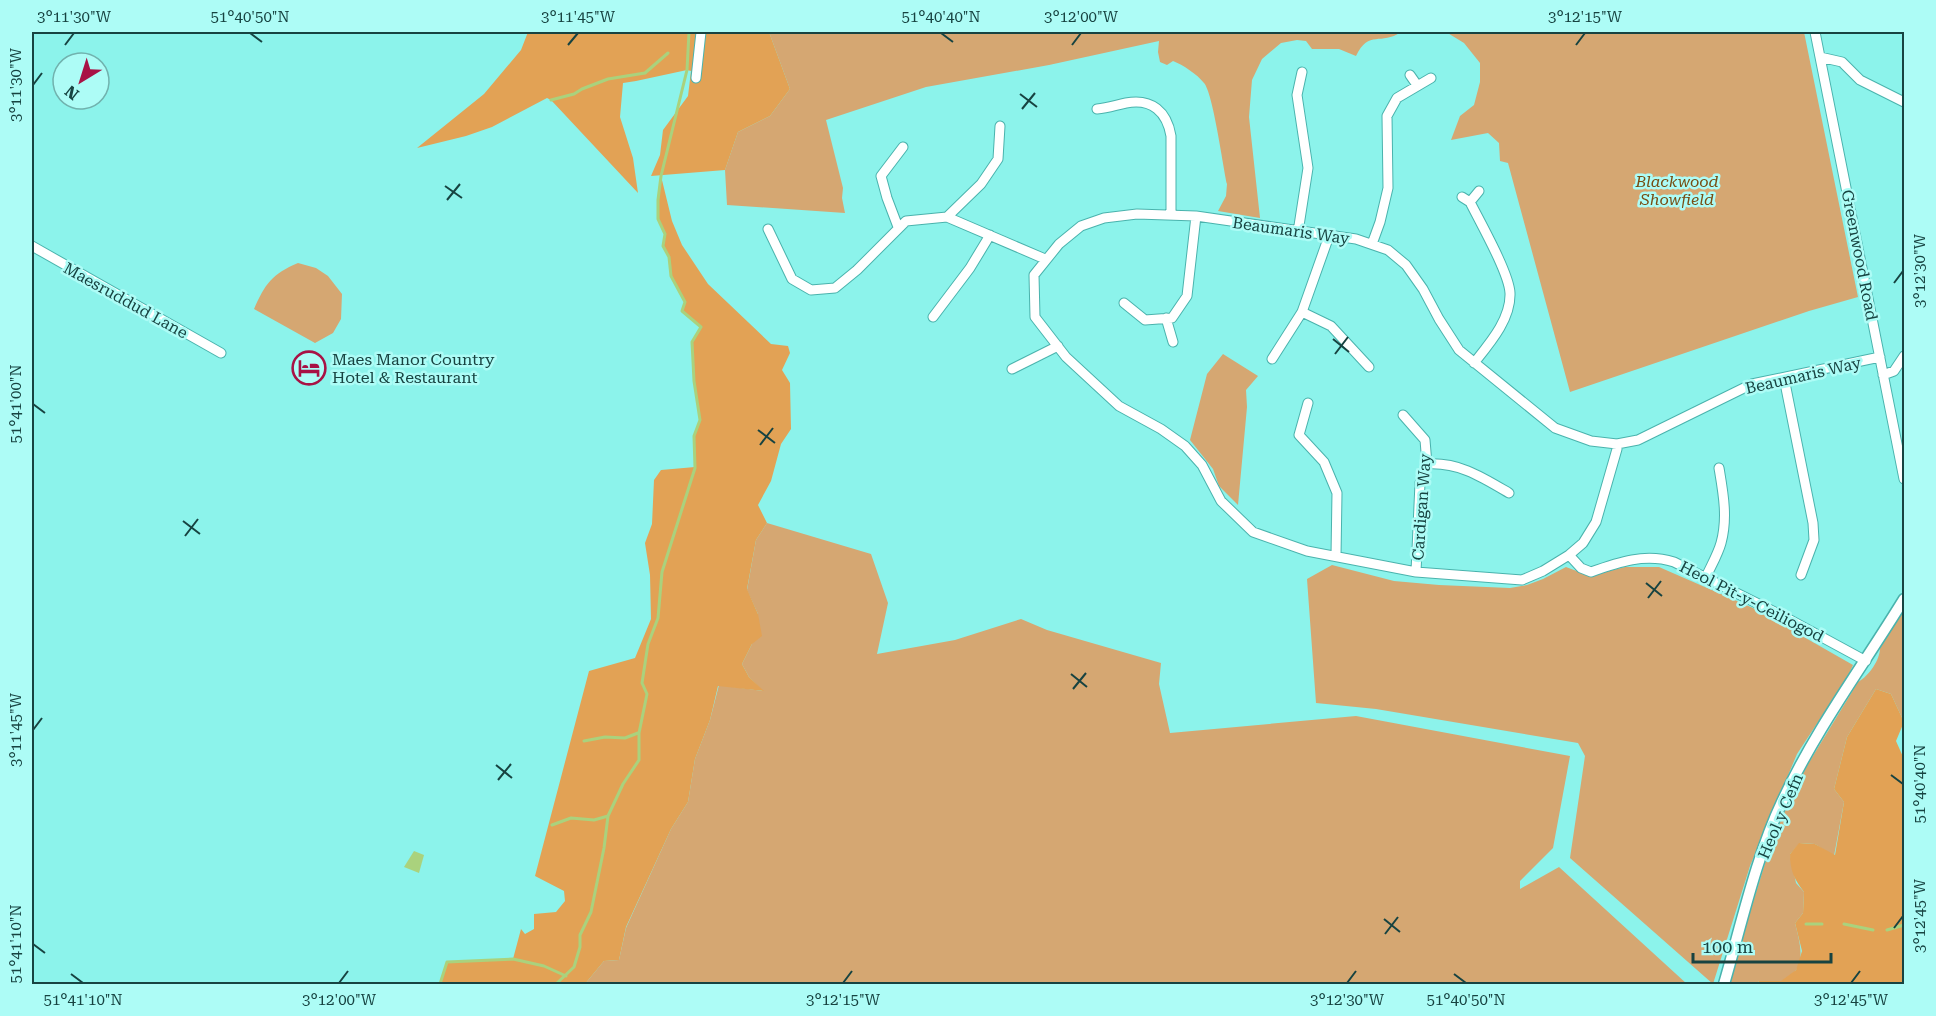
<svg xmlns="http://www.w3.org/2000/svg" width="1936" height="1016" font-family="'Roboto Serif',serif">
	<rect width="100%" height="100%" fill="#8cf3eb"/>
	<path fill="#d5a772" d="M769,32H1401C1381,46 1369,29 1356,56L1339,49H1312L1306,41L1297,40L1281,43L1262,59L1252,80L1249,117L1260,218L1218,211L1226,196L1227,184C1223,166 1213,93 1204,83C1197,74 1183,65 1173,61L1167,65L1160,62L1158,52L1159,41L1049,65L926,87L826,120L843,188L842,198L845,213L727,205L725,170L738,132L770,116L790,89Z
		M1446,32H1804L1858,297L1809,311L1570,392L1508,163L1500,161L1499,143L1488,133L1451,140L1460,116L1474,105L1480,82V63L1464,43Z
		M298,263L316,268L328,276L342,294L341,319L333,333L315,343L254,309C265,284 272,274 298,263Z
		M1223,354L1258,376L1246,390L1247,407L1238,505L1219,486L1213,469L1190,440L1207,374Z
		M767,523L871,554L888,603L877,654L955,640L1021,619L1047,630L1161,663L1159,684L1170,733L1356,716L1570,756L1553,848L1520,881V889L1559,867L1687,984H585L604,961L619,960L626,928L671,829L688,802L695,759L710,720L719,685L763,691L749,677L742,664L752,644L758,614L747,590L756,540Z
		M1332,565L1394,581L1439,585L1510,588L1527,585L1543,579L1566,567L1590,576L1625,567H1659L1753,608L1853,665L1847,678L1797,754L1750,866L1713,984L1570,858L1585,756L1578,743L1376,709L1316,703L1307,579Z
		M1904,610V722L1891,694L1876,689L1847,737L1834,789L1844,802L1834,856L1815,844L1800,843L1790,854L1796,883L1804,892L1803,913L1795,923C1800,944 1809,969 1782,981C1776,983 1766,981 1759,981L1757,984H1728L1766,860L1785,809L1808,764L1858,682C1869,676 1880,660 1880,648Z"/>
	<path fill="#e2a255" d="M528,32H769L790,89L770,116L738,132L725,170L651,176L660,155L663,130L688,96L691,71L687,70L636,81L623,83L620,117L633,158L638,193L551,100L547,98L492,127L466,136L417,148L484,94L521,50Z
		M661,176L672,221L682,245L708,284L771,344L788,346L790,353L782,370L790,383L791,429L781,444L771,481L758,505L767,523L756,540L747,589L758,614L762,636L752,644L742,664L749,677L764,691L718,686L710,720L695,759L688,802L671,829L626,927L619,960L604,961L585,984H440L447,962L513,959L521,929L525,934L534,929V914L556,912L565,901L564,891L535,876L589,671L635,658L651,619L650,575L645,543L652,524L654,480L661,470L695,467L694,436L700,420L694,381L692,342L701,327L682,311L685,302L671,276L669,257L663,246L665,234L658,219V200Z
		M1876,689L1891,694L1904,722L1896,741L1904,759V984H1757L1759,981H1781L1796,970L1802,951L1795,923L1803,913L1804,892C1794,879 1790,870 1790,854L1799,843L1815,844L1835,855L1844,802L1834,789L1847,737Z"/>
	<path fill="#aad27d" d="M414,851L424,855L419,873L404,867Z"/>
	<g fill="none" stroke-linecap="round" stroke-linejoin="round">
		<path stroke="#aad27d" stroke-width="3" d="M551,100L574,94L582,89L608,79L645,73L668,53
			M584,741L605,737L625,738L638,733
			M552,825L571,818L594,820L608,816
			M1806,924H1822
			M1844,924L1873,930
			M1887,930L1904,925
			M440,984L447,962L513,959L544,966L566,976
			M556,984L574,967L580,947V935L591,912L604,848L608,816L623,784L639,760V733L647,694L642,683L648,644L658,618L662,572L695,468L694,436L700,420L694,381L692,342L701,327L682,311L685,302L671,276L669,257L663,246L665,234L658,219V200L661,176L687,70L689,32"/>
		<g stroke="#4ab3ad" stroke-width="11">
			<path id="minor" d="M1815,32L1904,479
				M1820,57L1842,62L1860,80L1904,102
				M1410,75L1417,85
				M696,78L701,32
				M1097,109C1108,108 1116,105 1126,103C1152,98 1167,112 1171,136V214
				M1462,197L1470,202C1480,222 1509,273 1510,293C1511,319 1490,343 1474,363
				M1470,202L1479,191
				M947,217L981,184L998,159L1000,126
				M898,227L887,198L881,176L903,147
				M768,229L792,279L811,290L835,288L857,270L906,221L947,217L1045,259
				M1298,232L1308,168L1297,95L1302,72
				M1372,244L1380,222L1388,188L1387,116L1397,98L1431,78
				M32,246L221,353
				M1124,303L1145,320L1172,318L1187,296L1196,216
				M1302,312L1331,326L1369,367
				M933,317L970,268L990,235
				M1166,318L1173,342
				M1272,359L1302,312L1329,236
				M1012,369L1058,346
				M1883,375L1894,371L1904,356
				M1784,378L1813,523L1814,540L1801,575
				M1308,403L1299,435L1324,462L1337,493L1336,556
				M1403,415L1425,440L1427,464L1420,483L1416,572
				M1617,444V449L1596,522L1583,543L1569,555L1543,571L1522,580L1416,572L1307,551L1253,532L1221,501L1202,465L1185,446L1161,429L1119,406L1066,357L1035,317L1034,275L1059,244L1081,226L1104,218L1137,214L1196,216L1356,239L1388,250L1406,265L1423,289L1439,319L1459,350L1555,428L1591,441L1617,444L1638,440L1752,384L1880,357
				M1427,464C1459,462 1482,477 1509,493
				M1569,555L1581,568L1591,572C1619,562 1645,553 1674,562L1783,616L1866,661
				M1706,577C1711,566 1718,554 1721,543C1728,518 1723,492 1719,468"/>
		</g>
		<g stroke="#4ab3ad" stroke-width="13">
			<path id="tertiary" d="M1724,984C1741,926 1756,857 1782,802C1815,730 1863,666 1904,599"/>
		</g>
		<use href="#minor" stroke="#fff" stroke-width="9"/>
		<use href="#tertiary" stroke="#fff" stroke-width="10"/>
	</g>
	<path fill="none" stroke="#174341" stroke-width="2" d="M250,33L262,42M941,33L953,42M65,45L74,33M568,45L578,33M1072,45L1081,33M1576,45L1585,33M33,85L42,73M1020,94L1037,107M1022,109L1035,93M445,186L462,198M447,200L460,184M1894,283L1903,271M1333,339L1349,352M1335,354L1348,337M33,404L45,413M758,430L775,443M760,445L773,428M183,521L200,534M185,536L198,519M1646,583L1662,596M1648,598L1661,581M1071,674L1087,687M1073,689L1086,673M33,730L42,718M496,765L512,778M1891,775L1903,784M498,780L511,764M1384,919L1400,932M1894,928L1903,916M1385,934L1398,917M33,944L45,953M71,974L83,983M1454,974L1466,983M339,983L348,971M843,983L852,971M1347,983L1356,971M1851,983L1860,971"/>
	<defs>
		<g id="hotel-ring" transform="scale(1.725)"><circle r="9.5" fill="#adfcf6" stroke="#a81245" stroke-width="1.5"/><path d="M-6-4.5h1.5V1H6V5H4.5V3h-9V5H-6ZM-4 0a1.8 1.8 0 1 1 3.6 0ZM.5 0V-2.5h3Q6-2.5 6 0Z" fill="#a81245"/></g>
	</defs>
	<g fill-rule="evenodd">
		<use href="#hotel-ring" x="309" y="368"/>
	</g>
	<g text-anchor="middle" stroke-width="5" stroke-linejoin="round" paint-order="stroke">
		<g font-size="16" font-style="italic" fill="#774d13" stroke="#adfcf6">
			<text x="1677" y="187">Blackwood<tspan x="1677" dy="18">Showfield</tspan></text>
		</g>
		<g font-size="16" fill="#174341" stroke="#adfcf6">
			<text transform="translate(1291 230) rotate(8)" y="6">Beaumaris Way</text>
			<text transform="translate(1860 255) rotate(79)" y="6">Greenwood Road</text>
			<text transform="translate(126 300) rotate(29)" y="6">Maesruddud Lane</text>
			<text transform="translate(1803 375) rotate(-13)" y="6">Beaumaris Way</text>
			<text transform="translate(1421 507) rotate(-86)" y="6">Cardigan Way</text>
			<text transform="translate(1752 601) rotate(27)" y="6">Heol Pit-y-Ceiliogod</text>
			<text transform="translate(1780 816) rotate(-67)" y="6">Heol y Cefn</text>
		</g>
		<g font-size="16" fill="#174341" stroke="#adfcf6" text-anchor="start">
			<text x="332" y="365">Maes Manor Country<tspan x="332" dy="18">Hotel &amp; Restaurant</tspan></text>
		</g>
	</g>
	<rect width="1936" height="1016" fill="none" stroke="#adfcf6" stroke-width="66"/>
	<g transform="translate(81 81) rotate(218)"><circle r="28" fill="#adfcf6" stroke="#71b2ae" stroke-width="1.5"/>
	<path d="M0-4.5L10 22L0 15L-10 22Z" fill="#a81245"/>
	<text y="-9" font-size="16" font-weight="bold" text-anchor="middle" fill="#174341">N</text>
	</g>
	<path d="M1693 953v9h138v-9" fill="none" stroke="#174341" stroke-width="3"/>
	<text x="1702" y="953" font-size="18" fill="#174341" stroke="#adfcf6" stroke-width="4.5" paint-order="stroke">100 m</text>
	<rect x="33" y="33" width="1870" height="950" fill="none" stroke="#174341" stroke-width="2"/>
	<g font-size="15" text-anchor="middle" fill="#174341">
		<text x="74" y="22">3°11'30"W</text>
		<text x="250" y="22">51°40'50"N</text>
		<text x="578" y="22">3°11'45"W</text>
		<text x="941" y="22">51°40'40"N</text>
		<text x="1081" y="22">3°12'00"W</text>
		<text x="1585" y="22">3°12'15"W</text>
		<text transform="translate(16 85) rotate(-90)" y="5">3°11'30"W</text>
		<text transform="translate(1920 271) rotate(-90)" y="5">3°12'30"W</text>
		<text transform="translate(16 404) rotate(-90)" y="5">51°41'00"N</text>
		<text transform="translate(16 730) rotate(-90)" y="5">3°11'45"W</text>
		<text transform="translate(1920 784) rotate(-90)" y="5">51°40'40"N</text>
		<text transform="translate(1920 916) rotate(-90)" y="5">3°12'45"W</text>
		<text transform="translate(16 944) rotate(-90)" y="5">51°41'10"N</text>
		<text x="83" y="1005">51°41'10"N</text>
		<text x="339" y="1005">3°12'00"W</text>
		<text x="843" y="1005">3°12'15"W</text>
		<text x="1347" y="1005">3°12'30"W</text>
		<text x="1466" y="1005">51°40'50"N</text>
		<text x="1851" y="1005">3°12'45"W</text>
	</g>
</svg>
